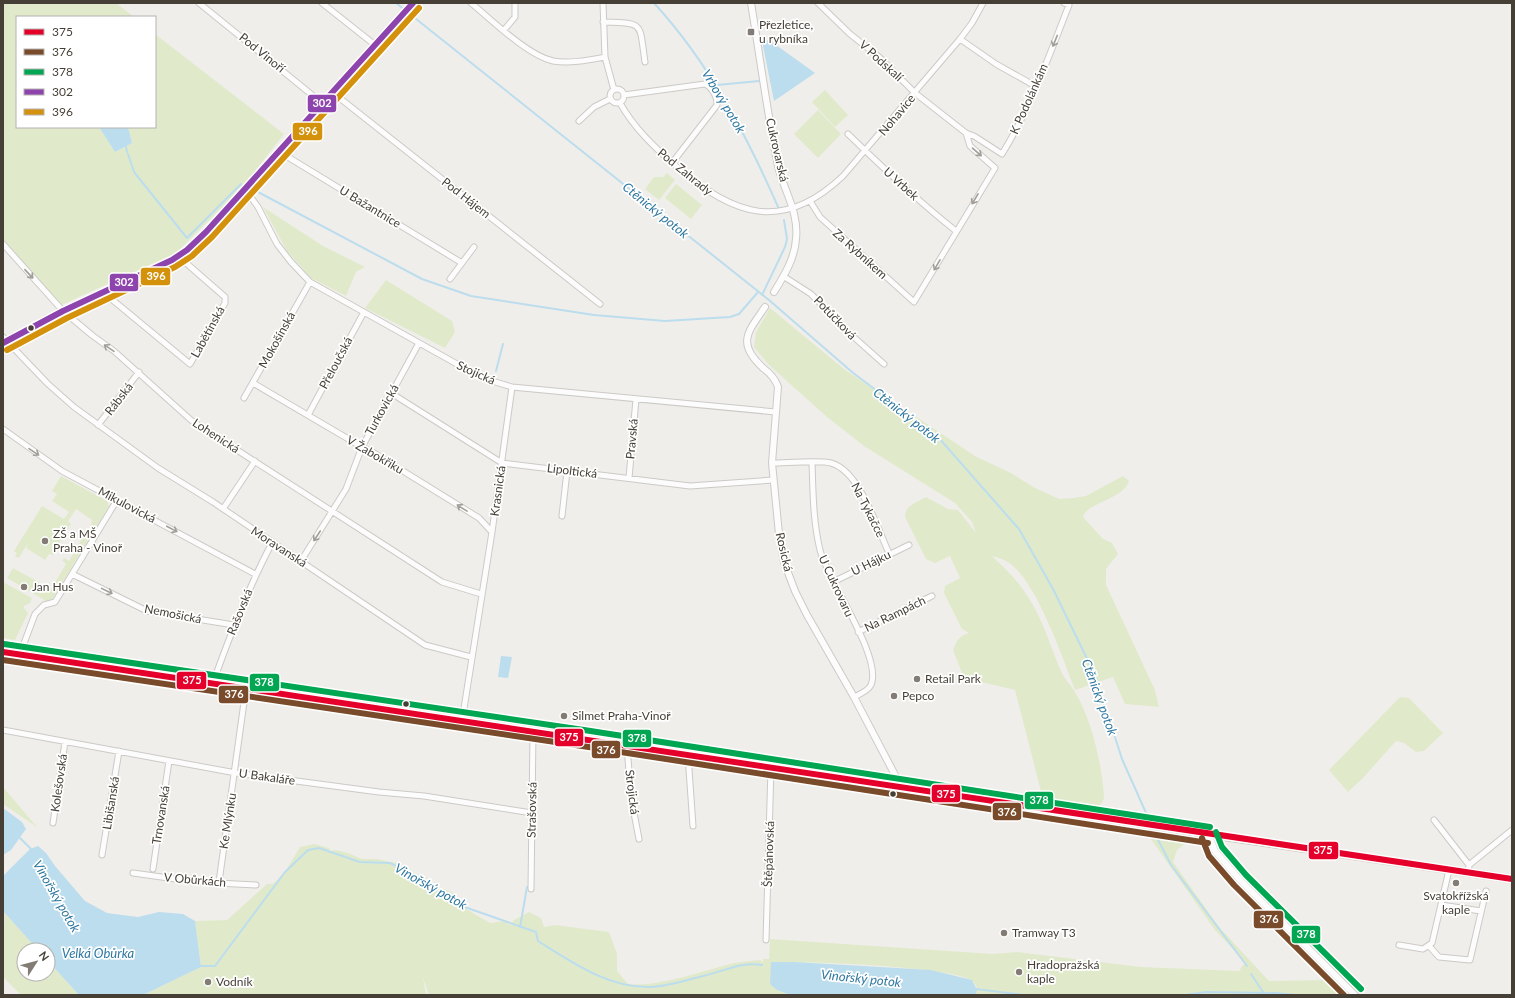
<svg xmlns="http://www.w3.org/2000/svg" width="1515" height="998" font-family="Lato,sans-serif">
	<rect width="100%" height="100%" fill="#f0eeea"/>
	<path fill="#e0eacb" d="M3,3H116L134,17H17V127H99L115,152L132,143L128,127H155V34L284,134L240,190L176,253L59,306L3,239Z
		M825,90L848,115L835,127L812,102Z
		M818,110L841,134L818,158L794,134Z
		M667,173L675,180L659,200L645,189L654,177H663Z
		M676,184L702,205L691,219L665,198Z
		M263,207L323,246L365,267L356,272L346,296L311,278L287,251Z
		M386,280L452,321L455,332L445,348L365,308Z
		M770,308L844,369L975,456L1011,473L1035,488L1059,499L1073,498L1086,496L1123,476L1129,481C1124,499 1086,503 1083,517L1103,539L1112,543L1118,554L1106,569V585L1155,690L1159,707L1125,704L1113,677L1075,690C1063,659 1036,580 1009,563C1005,560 997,557 992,556C1002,566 1013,575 1021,587C1041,612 1049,643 1061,671C1065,680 1072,686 1076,694C1092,720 1103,769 1104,799L1099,807L1091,809L1043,799L1015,690L964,678L953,650C957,640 959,636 969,633L962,629L944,593L945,586L960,578L950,556L935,563L926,559L905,517C905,505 916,503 926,497L948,509L958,510L976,533L972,522L955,503L864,446L827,417L769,365L754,347L756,332Z
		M61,476L107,501L109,506L51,601H46L7,578L13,568L51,589L66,564L62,560L64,558L69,561L88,528L90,529L92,520L76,509L68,521L71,524L54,552V555L49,554L45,560L26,548L29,541L19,558L15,556L17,553L14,551L42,506L64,519L69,512L52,501L57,494L52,491Z
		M3,582L32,598L30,603L24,606V608L28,613L15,640L3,638Z
		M1400,697L1409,698L1443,733L1424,751L1416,752L1404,743L1396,741L1363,778L1348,792L1329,770Z
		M3,787L37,827L3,804Z
		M1146,832L1192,838L1177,850L1173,862L1219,927L1269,981L1328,980L1346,995H976L977,988C976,986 974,982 972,981C956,967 798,960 771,963V970L777,990L790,995H429L423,978L426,995H143L201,967L195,921L227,920L267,884H273L285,872L300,847L314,844L329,848L330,851L336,850L348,853L362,859H377L396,863L413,873L426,876L430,890H433L439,887L456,894V903L490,923L503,921L511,925L514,920L529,912L541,918L544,927L555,925L609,932L617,954V971L628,984C657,987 697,973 726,965C737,962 749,961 760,960L763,962V959H769L770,939L993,954L1017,952L1141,967L1239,971L1245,962L1215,930Z
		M3,911L38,950H24V974H48V961L79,995H21L3,977Z"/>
	<path fill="#bcdded" d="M769,40L815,73L774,101L762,41Z
		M99,127H128L132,143L115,152Z
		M501,656L512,657L508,678L498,677Z
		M3,808L22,822L26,829L11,850L3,855Z
		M38,846L46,853L55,866L85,901L107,913L138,917L159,912L183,914L195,921L201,967L143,995H79L48,961V950H38L3,911V876L30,849Z
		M771,962H795L931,970L972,980L977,990L976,995H790L777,990L770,984Z"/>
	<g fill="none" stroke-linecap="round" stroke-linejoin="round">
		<path stroke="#bcdded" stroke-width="2" d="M396,3L769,300L852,372L938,437L1019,529L1053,589L1095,675L1122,759L1151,824
			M654,3C709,63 746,134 779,209
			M717,85L759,81
			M126,147L127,152
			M128,154L134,172L187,238L241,184
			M258,192L422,279L471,296L594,315L665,321L730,317L739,314L758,292
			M762,295L785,247L787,239L784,220
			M496,371L503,344
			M1152,828L1171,865L1247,966
			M20,838L31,849
			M520,927L527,887
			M199,966H215L285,872L308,850L319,848L360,862L390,863L405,870L456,904L536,932L538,941C573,963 610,989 652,987C669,986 687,980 703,976C723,972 741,961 762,965
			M1251,974L1263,992
			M976,989L1023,995
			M1185,995L1206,992L1276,993L1295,995"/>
		<g stroke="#cccac6" stroke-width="7">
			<path id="minor" d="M199,3L322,103
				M322,3L375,45
				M471,3C492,20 527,55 553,61C569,64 589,60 605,57
				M603,3L605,57L614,90
				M603,22C645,23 639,22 645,62
				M504,30L515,17V3
				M960,39L996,64L1037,87
				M610 96a7 7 0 1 1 14 0a7 7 0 1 1-14 0Z
				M332,92L600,304
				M624,95L705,84C712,87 718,98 717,105L672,163
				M620,103C634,128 654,147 676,166C733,216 783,233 843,176L960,39L972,23L983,3
				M579,121L594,107L610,99
				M966,133L974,136L1002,154C1031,107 1049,56 1069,5L1064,3
				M848,134C883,168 918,201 956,231
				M278,151L462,263
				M245,189L258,207L277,244L291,262L310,282L482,378L512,387L776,412
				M810,201L820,217L914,302L995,168L970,146L966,133L915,93L879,57L850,34L818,3
				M3,244L63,311L93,336L114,351L192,421L442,582L481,594
				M783,276L811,294L847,331L884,364
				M450,279L474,247
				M103,292L190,364L225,303V297L178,256
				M3,337L48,384L74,407L158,468L213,502L425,645L471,657
				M253,383L362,447L374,453L479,518L492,532
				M391,393L502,463L690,486L773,480
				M244,398L310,282
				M308,415L364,312
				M98,425L139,372
				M3,429L62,471L255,574
				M812,462C813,492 813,521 820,550C828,582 883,657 871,685C868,691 860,694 854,697
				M772,463C786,463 820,460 831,463C860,471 877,528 889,553
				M629,478L636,399
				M223,509L255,461
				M562,516L567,471
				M301,561L346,489L362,447L419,343
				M72,574L147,611L234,625
				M833,582L909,545
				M858,632L932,596
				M20,654L35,614L44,605L55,602L117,500
				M213,683C230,635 248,588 272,543
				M462,721L492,532L512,387
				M3,730L236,773L379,792L424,796L532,813
				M627,746L631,797L639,839
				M688,755L693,826
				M1434,820L1469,865
				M53,823L65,742
				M102,855L119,751
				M153,869L169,761
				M133,873L197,882L256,885
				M1468,873L1469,865L1512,830
				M219,882L246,688
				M531,889L533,732
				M1441,905L1481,911
				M766,940L771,768
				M1399,945L1423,949L1432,943L1449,870
				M1429,946L1439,957L1470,960L1486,891"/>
		</g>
		<g stroke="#cccac6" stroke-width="8">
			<path id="tertiary" d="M751,3C760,57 767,112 778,166C784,191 799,212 796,239C795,258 784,276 774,292
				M765,307C748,332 736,343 763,368C770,373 775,378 778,387L772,463L779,534L784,562L795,591L807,615L854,697L895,775L898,787
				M3,343L63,311L172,260L187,250L206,232L413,3
				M1209,835L1215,851L1240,880L1355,995"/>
		</g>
		<g stroke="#cfcac1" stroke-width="9">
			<path id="secondary" d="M3,652L583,738L1193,832L1512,879"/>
		</g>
		<use href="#minor" stroke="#fdfcfc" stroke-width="5"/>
		<use href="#tertiary" stroke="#fdfcfc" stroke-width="6"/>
		<use href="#secondary" stroke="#f6f4ef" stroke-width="7"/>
		<g stroke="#fff" stroke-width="9">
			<path id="bus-1" d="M3,652L1512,879"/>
		</g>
		<g stroke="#fff" stroke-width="9">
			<path id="bus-2" d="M3,660L582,746L1208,843
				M1202,838L1209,856L1234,885L1344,995"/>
		</g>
		<g stroke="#fff" stroke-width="9">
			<path id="bus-3" d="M4,644L584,730L1210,827
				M1216,832L1222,847L1246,875L1361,989"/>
		</g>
		<g stroke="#fff" stroke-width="9">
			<path id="bus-4" d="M3,343L63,311L172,260L187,250L206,232L413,3"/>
		</g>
		<g stroke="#fff" stroke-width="9">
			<path id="bus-5" d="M7,350L67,318L175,267L192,256L212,237L419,8"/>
		</g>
		<use href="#bus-1" stroke="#e4002b" stroke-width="6"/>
		<use href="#bus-2" stroke="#7a4b2a" stroke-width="6"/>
		<use href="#bus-3" stroke="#00a651" stroke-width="6"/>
		<use href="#bus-4" stroke="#8e44ad" stroke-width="6"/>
		<use href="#bus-5" stroke="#d4910b" stroke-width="6"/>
	</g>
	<defs><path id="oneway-shaft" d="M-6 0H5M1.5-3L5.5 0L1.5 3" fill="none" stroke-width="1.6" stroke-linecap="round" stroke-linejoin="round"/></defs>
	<g stroke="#a29e99">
		<use href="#oneway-shaft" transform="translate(1055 41) rotate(112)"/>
		<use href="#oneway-shaft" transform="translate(977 152) rotate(41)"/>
		<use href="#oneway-shaft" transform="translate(975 199) rotate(121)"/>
		<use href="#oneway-shaft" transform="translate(937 265) rotate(120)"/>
		<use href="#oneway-shaft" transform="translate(29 274) rotate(47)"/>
		<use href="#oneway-shaft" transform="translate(109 348) rotate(-146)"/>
		<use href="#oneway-shaft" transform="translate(34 452) rotate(34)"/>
		<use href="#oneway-shaft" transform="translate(462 508) rotate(-148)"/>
		<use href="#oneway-shaft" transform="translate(172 529) rotate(28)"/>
		<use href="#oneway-shaft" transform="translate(317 536) rotate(123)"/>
		<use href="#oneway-shaft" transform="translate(107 591) rotate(26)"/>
	</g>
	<g fill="#827c75" stroke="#fff" stroke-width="1.5">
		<rect x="747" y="28" width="8" height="8" rx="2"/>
		<circle cx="45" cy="541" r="4"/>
		<circle cx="24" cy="587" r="4"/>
		<circle cx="917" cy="679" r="4"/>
		<circle cx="894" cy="696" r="4"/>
		<circle cx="564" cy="716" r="4"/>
		<circle cx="1456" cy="883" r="4"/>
		<circle cx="1004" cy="933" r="4"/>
		<circle cx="1019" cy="972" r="4"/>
		<circle cx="208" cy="982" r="4"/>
	</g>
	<g fill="#463f36" stroke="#fff" stroke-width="1.5">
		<circle cx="31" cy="328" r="3.5"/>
		<circle cx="406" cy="704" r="3.5"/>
		<circle cx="893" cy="794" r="3.5"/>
	</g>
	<g text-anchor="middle" stroke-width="3.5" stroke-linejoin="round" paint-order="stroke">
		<g font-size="12" fill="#463f36" stroke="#fff" text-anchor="start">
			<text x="759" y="29">Přezletice,<tspan x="759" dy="14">u rybníka</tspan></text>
			<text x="53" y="538">ZŠ a MŠ<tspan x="53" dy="14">Praha - Vinoř</tspan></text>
			<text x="32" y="591">Jan Hus</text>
			<text x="925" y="683">Retail Park</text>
			<text x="902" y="700">Pepco</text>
			<text x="572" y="720">Silmet Praha-Vinoř</text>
			<text x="1456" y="900" text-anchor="middle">Svatokřížská<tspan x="1456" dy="14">kaple</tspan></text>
			<text x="1012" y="937">Tramway T3</text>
			<text x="1027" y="969">Hradopražská<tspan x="1027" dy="14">kaple</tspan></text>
			<text x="216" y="986">Vodník</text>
		</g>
		<g font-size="12" fill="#463f36" stroke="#fff">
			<text transform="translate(262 53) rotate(39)" y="4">Pod Vinoří</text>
			<text transform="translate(881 61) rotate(42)" y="4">V Podskalí</text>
			<text transform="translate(1029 99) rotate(-66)" y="4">K Podolánkám</text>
			<text transform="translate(897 115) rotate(-50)" y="4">Nohavice</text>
			<text transform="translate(777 150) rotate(77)" y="4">Cukrovarská</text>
			<text transform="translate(685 172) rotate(39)" y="4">Pod Zahrady</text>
			<text transform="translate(901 184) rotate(42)" y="4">U Vrbek</text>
			<text transform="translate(466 198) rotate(38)" y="4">Pod Hájem</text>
			<text transform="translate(370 207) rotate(31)" y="4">U Bažantnice</text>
			<text transform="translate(860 254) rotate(42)" y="4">Za Rybníkem</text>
			<text transform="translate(835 318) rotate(46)" y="4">Potůčková</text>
			<text transform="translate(208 332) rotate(-61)" y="4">Labětínská</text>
			<text transform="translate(277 340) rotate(-61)" y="4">Mokošínská</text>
			<text transform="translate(336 363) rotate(-62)" y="4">Přeloučská</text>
			<text transform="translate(476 373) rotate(24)" y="4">Stojická</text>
			<text transform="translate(119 399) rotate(-52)" y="4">Rábská</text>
			<text transform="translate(382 410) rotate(-61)" y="4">Turkovická</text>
			<text transform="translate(216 436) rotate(33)" y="4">Lohenická</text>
			<text transform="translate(632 439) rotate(-85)" y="4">Pravská</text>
			<text transform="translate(375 455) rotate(30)" y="4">V Žabokřiku</text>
			<text transform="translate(572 471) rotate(7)" y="4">Lipoltická</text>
			<text transform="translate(498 491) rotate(-82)" y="4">Krasnická</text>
			<text transform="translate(127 505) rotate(28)" y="4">Mikulovická</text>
			<text transform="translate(868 510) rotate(63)" y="4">Na Tykačce</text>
			<text transform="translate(279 547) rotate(33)" y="4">Moravanská</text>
			<text transform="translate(784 552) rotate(77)" y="4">Rosická</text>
			<text transform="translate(871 563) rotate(-26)" y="4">U Hájku</text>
			<text transform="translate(836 586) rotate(65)" y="4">U Cukrovaru</text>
			<text transform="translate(240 612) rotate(-68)" y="4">Rašovská</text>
			<text transform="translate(173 614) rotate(11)" y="4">Nemošická</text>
			<text transform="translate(895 614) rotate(-26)" y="4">Na Rampách</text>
			<text transform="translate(267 777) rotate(8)" y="4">U Bakaláře</text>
			<text transform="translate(59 783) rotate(-82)" y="4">Kolešovská</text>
			<text transform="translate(632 792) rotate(83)" y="4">Strojická</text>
			<text transform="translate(111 803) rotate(-81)" y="4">Libišanská</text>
			<text transform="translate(532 810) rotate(-89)" y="4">Strašovská</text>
			<text transform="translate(161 815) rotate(-81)" y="4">Trnovanská</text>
			<text transform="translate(228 821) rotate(-81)" y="4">Ke Mlýnku</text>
			<text transform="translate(769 854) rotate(-88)" y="4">Štěpánovská</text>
			<text transform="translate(195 880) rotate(5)" y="4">V Obůrkách</text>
		</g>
		<g font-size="13" font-style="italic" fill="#2f78a0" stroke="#fff">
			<text transform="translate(724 101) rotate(59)" y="5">Vrbový potok</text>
			<text transform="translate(656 210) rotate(39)" y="5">Ctěnický potok</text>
			<text transform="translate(907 415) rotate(38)" y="5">Ctěnický potok</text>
			<text transform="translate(1100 697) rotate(70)" y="5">Ctěnický potok</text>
			<text transform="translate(431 886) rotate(29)" y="5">Vinořský potok</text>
			<text transform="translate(57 896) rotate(60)" y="5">Vinořský potok</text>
			<text x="98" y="958">Velká Obůrka</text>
			<text transform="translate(861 978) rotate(6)" y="5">Vinořský potok</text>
		</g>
	</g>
	<g stroke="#fff" stroke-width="1.5">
		<rect x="307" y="94" width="30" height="19" rx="4" fill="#8e44ad"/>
		<rect x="292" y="122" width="31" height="19" rx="4" fill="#d4910b"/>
		<rect x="140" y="267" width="31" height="19" rx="4" fill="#d4910b"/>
		<rect x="109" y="273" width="30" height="19" rx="4" fill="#8e44ad"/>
		<rect x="176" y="671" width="31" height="19" rx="4" fill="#e4002b"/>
		<rect x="249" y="673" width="31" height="19" rx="4" fill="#00a651"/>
		<rect x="218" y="685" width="31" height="19" rx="4" fill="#7a4b2a"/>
		<rect x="554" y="728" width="30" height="19" rx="4" fill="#e4002b"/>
		<rect x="622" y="729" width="30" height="19" rx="4" fill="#00a651"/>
		<rect x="591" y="740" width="30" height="19" rx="4" fill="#7a4b2a"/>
		<rect x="931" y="784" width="30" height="19" rx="4" fill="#e4002b"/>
		<rect x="1024" y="791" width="30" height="19" rx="4" fill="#00a651"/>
		<rect x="992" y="802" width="30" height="19" rx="4" fill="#7a4b2a"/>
		<rect x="1308" y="841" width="31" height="19" rx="4" fill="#e4002b"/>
		<rect x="1253" y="910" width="31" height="19" rx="4" fill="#7a4b2a"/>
		<rect x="1291" y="925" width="30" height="19" rx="4" fill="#00a651"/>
	</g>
	<g font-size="11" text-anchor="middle" font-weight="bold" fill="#fff">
		<text x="322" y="107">302</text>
		<text x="308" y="135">396</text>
		<text x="156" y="280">396</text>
		<text x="124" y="286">302</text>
		<text x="192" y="684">375</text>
		<text x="264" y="686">378</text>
		<text x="234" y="698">376</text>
		<text x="569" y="741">375</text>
		<text x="637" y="742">378</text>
		<text x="606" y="754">376</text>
		<text x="946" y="798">375</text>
		<text x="1039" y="804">378</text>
		<text x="1007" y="816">376</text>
		<text x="1323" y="854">375</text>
		<text x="1269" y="923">376</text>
		<text x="1306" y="938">378</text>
	</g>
	<rect width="1515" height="998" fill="none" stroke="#463f36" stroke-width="8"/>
	<rect x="16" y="16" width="140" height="112" fill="#ffffff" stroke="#b5b2af"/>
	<rect x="24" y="29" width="20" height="6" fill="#e4002b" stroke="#b5b2af"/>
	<text x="52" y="36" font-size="12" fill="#463f36">375</text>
	<rect x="24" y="49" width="20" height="6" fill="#7a4b2a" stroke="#b5b2af"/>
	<text x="52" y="56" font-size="12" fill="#463f36">376</text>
	<rect x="24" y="69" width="20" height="6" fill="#00a651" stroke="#b5b2af"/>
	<text x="52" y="76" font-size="12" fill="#463f36">378</text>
	<rect x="24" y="89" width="20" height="6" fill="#8e44ad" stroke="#b5b2af"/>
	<text x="52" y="96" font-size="12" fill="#463f36">302</text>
	<rect x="24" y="109" width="20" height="6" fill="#d4910b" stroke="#b5b2af"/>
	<text x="52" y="116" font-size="12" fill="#463f36">396</text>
	<g transform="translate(36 962) rotate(54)"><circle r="19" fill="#ffffff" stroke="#b5b2af"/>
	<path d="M0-3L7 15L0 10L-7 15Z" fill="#827c75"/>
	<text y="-6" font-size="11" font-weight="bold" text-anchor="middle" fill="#463f36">N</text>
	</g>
</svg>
